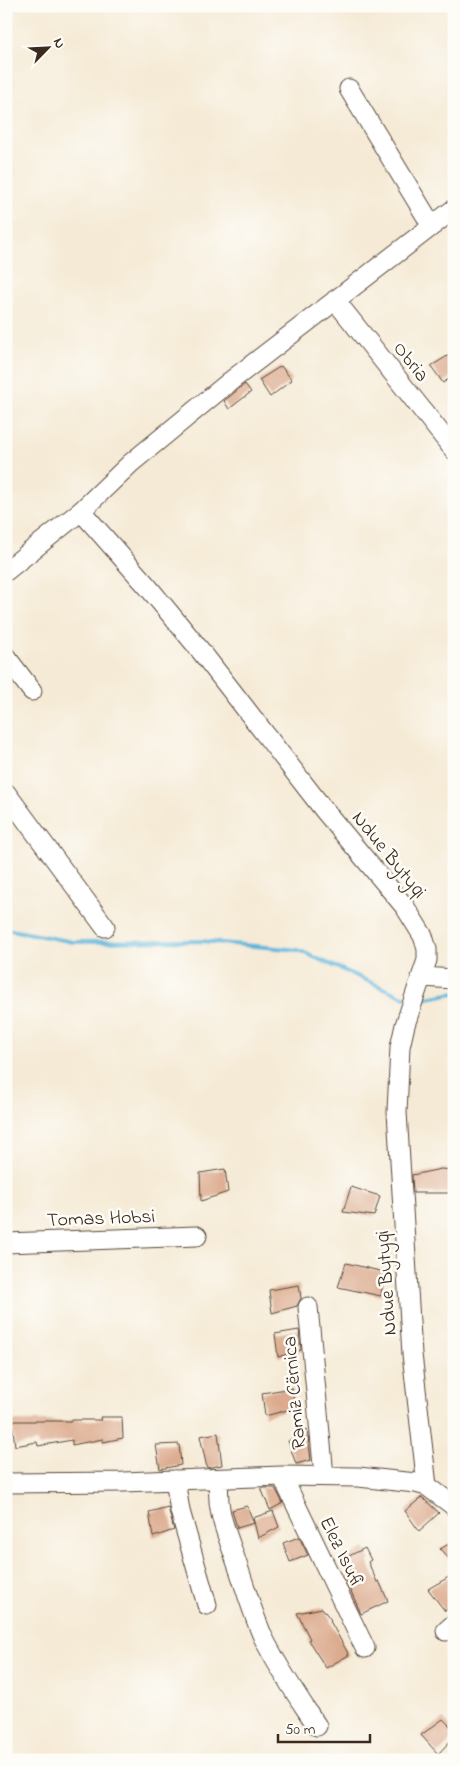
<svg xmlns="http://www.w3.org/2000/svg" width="460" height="1766" font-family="'Indie Flower',sans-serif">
	<rect width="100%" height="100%" fill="#fdfcf7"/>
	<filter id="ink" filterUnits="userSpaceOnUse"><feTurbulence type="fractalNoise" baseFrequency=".02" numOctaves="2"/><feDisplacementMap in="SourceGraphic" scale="10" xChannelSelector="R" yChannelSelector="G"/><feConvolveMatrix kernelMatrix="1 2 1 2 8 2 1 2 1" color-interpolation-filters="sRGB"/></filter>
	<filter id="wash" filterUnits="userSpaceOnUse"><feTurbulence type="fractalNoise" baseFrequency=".0096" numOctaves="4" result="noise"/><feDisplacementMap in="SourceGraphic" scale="20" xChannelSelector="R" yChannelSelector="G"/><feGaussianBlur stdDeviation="1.12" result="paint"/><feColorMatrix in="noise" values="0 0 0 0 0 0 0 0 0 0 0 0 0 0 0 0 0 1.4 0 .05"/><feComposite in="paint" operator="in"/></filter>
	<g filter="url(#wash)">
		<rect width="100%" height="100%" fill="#f5ead5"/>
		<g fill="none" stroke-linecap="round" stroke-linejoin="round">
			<path stroke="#5eb5db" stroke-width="4" d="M6,929L73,942L201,941L298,950L406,998
				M422,999L454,993"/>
		</g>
		<g id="blocks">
			<path fill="#dcaa8d" d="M454,352V375L443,383L431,366Z
				M281,366L292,380L270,397L259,380Z
				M245,384L251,392L229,409L224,401Z
				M225,1169L228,1192L201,1201L200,1173Z
				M441,1169L454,1170V1193H413L412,1175Z
				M351,1187L380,1196L374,1216L343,1212Z
				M346,1263L384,1272L381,1296L338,1287Z
				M299,1285L301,1298L297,1306L272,1313L269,1290Z
				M299,1330L301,1350L278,1357L275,1334Z
				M292,1388L295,1408L265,1416L262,1393Z
				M100,1417H122L123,1438L103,1442V1439L72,1445V1440L38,1446L37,1442L15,1446L12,1421H70V1420H101Z
				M307,1429L311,1460L296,1464L288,1441Z
				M218,1433L222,1465L207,1468L200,1436Z
				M179,1444L181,1465L160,1469L156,1445Z
				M261,1488H275L283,1503L270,1510Z
				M422,1497L439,1513L419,1531L405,1511Z
				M247,1506L254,1523L237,1528L232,1510Z
				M168,1507L174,1530L153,1537L149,1512Z
				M273,1511L279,1527L258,1538L253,1518Z
				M299,1537L308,1555L290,1562L283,1543Z
				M454,1541V1564L440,1549Z
				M365,1548L371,1560L368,1562L377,1582L379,1581L388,1601L361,1614L346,1580L352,1575L345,1558Z
				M454,1574V1604L445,1611L428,1589Z
				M322,1608L331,1620L330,1621L349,1655L326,1668L308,1640L310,1639L297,1613Z
				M443,1719L454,1730V1737L438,1754L421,1735Z"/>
		</g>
	</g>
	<g filter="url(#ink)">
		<use href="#blocks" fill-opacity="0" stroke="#574739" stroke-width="1"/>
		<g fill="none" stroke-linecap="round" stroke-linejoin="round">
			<g stroke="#574739" stroke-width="21">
				<path id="minor" d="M349,89L432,226
					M335,300L454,450
					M81,511L148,587L200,650L324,810L405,907L423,936L427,949V960L405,1025L400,1047L397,1112L412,1354L427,1486
					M6,571L81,511L131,463L228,383L454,209
					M6,657L32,691
					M6,793L105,927
					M422,977L454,979
					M6,1243L197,1236
					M308,1307L324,1476
					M282,1476L365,1648
					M219,1479C216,1513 226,1530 236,1561C245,1586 252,1612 263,1637C278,1668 298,1697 317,1726
					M175,1480L180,1511L207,1605
					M6,1483L123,1482L282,1476L358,1477L416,1483L427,1486L454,1506
					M446,1631L454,1624"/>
			</g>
			<use href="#minor" stroke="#fff" stroke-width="19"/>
		</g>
	</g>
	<g text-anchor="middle" stroke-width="5" stroke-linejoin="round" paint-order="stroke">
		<g font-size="20" fill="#3b2a1e" stroke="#fdfcf7">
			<text transform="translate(412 361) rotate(52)" y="7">Obria</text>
			<text transform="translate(390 854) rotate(51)" y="7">Ndue Bytyqi</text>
			<text transform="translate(101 1217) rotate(-2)" y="7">Tomas Hobsi</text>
			<text transform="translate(385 1283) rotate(-94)" y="7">Ndue Bytyqi</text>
			<text transform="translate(293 1393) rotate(-95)" y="7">Ramiz Cërnica</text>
			<text transform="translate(343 1552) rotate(64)" y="7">Elez Isufi</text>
		</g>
	</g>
	<rect width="460" height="1766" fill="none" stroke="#fdfcf7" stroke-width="25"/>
	<g transform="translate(48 48) rotate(66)" stroke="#fdfcf7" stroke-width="4" paint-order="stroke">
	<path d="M0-4L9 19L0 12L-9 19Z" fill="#3b2a1e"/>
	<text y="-8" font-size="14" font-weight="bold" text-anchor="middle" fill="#3b2a1e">N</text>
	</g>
	<path d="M278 1734v8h92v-8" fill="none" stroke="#3b2a1e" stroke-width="2.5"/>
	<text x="285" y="1734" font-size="15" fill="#3b2a1e" stroke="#fdfcf7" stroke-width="4" paint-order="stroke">50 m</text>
</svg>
